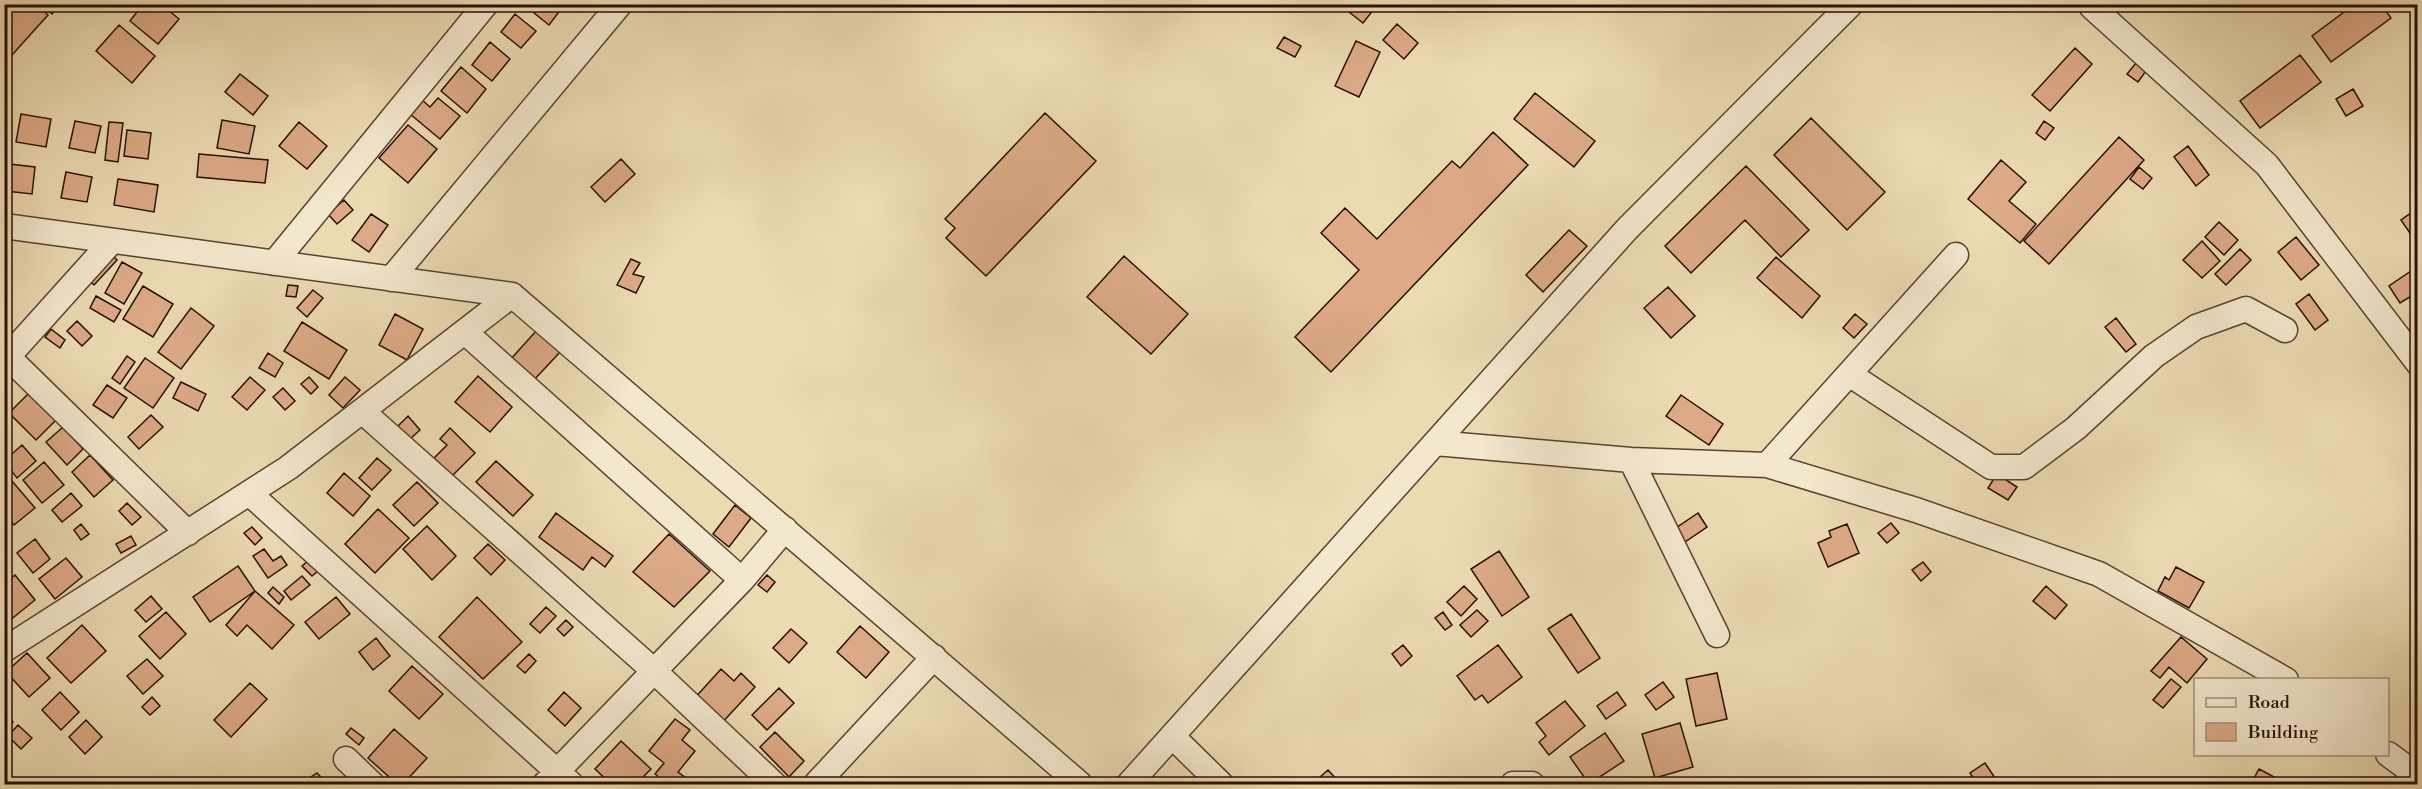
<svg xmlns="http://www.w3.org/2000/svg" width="2422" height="789" font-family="'Libre Bodoni',serif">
	<rect width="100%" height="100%" fill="#ecdab3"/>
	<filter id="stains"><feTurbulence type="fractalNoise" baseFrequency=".00333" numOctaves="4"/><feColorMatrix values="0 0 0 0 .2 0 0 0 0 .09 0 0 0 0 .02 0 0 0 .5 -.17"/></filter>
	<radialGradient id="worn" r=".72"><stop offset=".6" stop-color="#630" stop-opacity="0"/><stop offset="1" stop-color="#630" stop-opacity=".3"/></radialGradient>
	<path fill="#dcaa87" stroke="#280f04" stroke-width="1.5" d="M4,4H36L48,15L12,55L4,49Z
		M41,4H61L52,14Z
		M143,4H161L179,19L158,44L130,21Z
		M430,4H442L437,11Z
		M523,4H565L549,25Z
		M1339,4H1378L1363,23Z
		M2355,4H2381L2391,18L2331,62L2312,36Z
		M515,14L536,31L521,48L501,32Z
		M1397,24L1418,43L1404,59L1383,40Z
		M119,25L155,56L132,83L96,51Z
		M1284,37L1301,46L1295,57L1277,48Z
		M1356,41L1380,52L1359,97L1335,86Z
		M490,42L510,59L492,81L472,65Z
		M2075,48L2092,64L2050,111L2032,95Z
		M2300,55L2321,82L2260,128L2240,101Z
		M2136,63L2146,71L2138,82L2127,74Z
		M461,67L486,89L467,113L441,91Z
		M240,74L268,96L253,115L225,92Z
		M2353,89L2363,106L2346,116L2336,99Z
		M1535,93L1595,141L1574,167L1514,119Z
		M438,98L460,116L440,139L410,114L422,100L430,107Z
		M1045,113L1096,161L986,276L946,238L955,228L945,219Z
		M21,114L51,119L46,147L16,142Z
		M1811,118L1885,192L1847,230L1774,155Z
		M222,120L255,126L249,154L217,148Z
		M75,121L101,126L95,153L69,148Z
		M2044,121L2054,128L2045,140L2036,133Z
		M109,122L123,123L118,162L105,160Z
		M299,122L327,146L307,169L279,146Z
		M408,125L437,149L408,183L379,158Z
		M127,130L151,133L148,159L124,156Z
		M1493,132L1528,165L1331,372L1295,337L1359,270L1321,233L1345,208L1377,239L1452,161L1460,168Z
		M2119,137L2144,160L2049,264L2024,241Z
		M2188,146L2209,175L2196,186L2174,157Z
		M199,154L268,160L265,183L197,177Z
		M621,159L635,174L605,202L591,187Z
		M2001,160L2026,182L2009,201L2036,224L2020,243L1968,199Z
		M9,164L35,167L32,194L6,191Z
		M1746,166L1809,230L1781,257L1745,220L1691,273L1665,246Z
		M2139,167L2152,178L2143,189L2130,179Z
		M66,172L92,177L87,202L61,198Z
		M118,179L158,185L154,212L114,205Z
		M344,200L353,210L337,224L328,214Z
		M2418,208V240L2416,242L2401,220Z
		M371,214L388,225L369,252L352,240Z
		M2219,222L2238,240L2224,255L2205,237Z
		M1569,230L1587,246L1543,292L1526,275Z
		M2296,237L2319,265L2301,280L2278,252Z
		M2202,241L2220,261L2202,278L2183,260Z
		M2240,249L2251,260L2226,285L2215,274Z
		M110,253L117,260L94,285L87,278Z
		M1124,256L1188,314L1151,354L1087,297Z
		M1776,257L1820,296L1802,318L1757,278Z
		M631,259L640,263L633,274L644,277L636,293L617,285Z
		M122,262L142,273L124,304L105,293Z
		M2411,271L2418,281V292L2400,303L2389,286Z
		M288,285L298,286L296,297L286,296Z
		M143,286L173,304L153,337L123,319Z
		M1668,287L1695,316L1671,338L1644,308Z
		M313,290L323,298L307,317L297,308Z
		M2309,294L2328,320L2315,330L2296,304Z
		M96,296L121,310L114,322L90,308Z
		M191,308L214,326L181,369L158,352Z
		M395,314L423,329L407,360L379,345Z
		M1855,314L1867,324L1854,338L1843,328Z
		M2116,318L2136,344L2126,352L2105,327Z
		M77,321L92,336L82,346L67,331Z
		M302,322L347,350L329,379L284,351Z
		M51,329L65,340L60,348L45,337Z
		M537,330L561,351L533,381L510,360Z
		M268,353L283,363L275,377L259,368Z
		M127,356L135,362L120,384L112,378Z
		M145,358L174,378L153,408L124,388Z
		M478,376L512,407L490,432L455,402Z
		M250,377L265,390L247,410L232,397Z
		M309,377L318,387L311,394L301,384Z
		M345,377L360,390L343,408L329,395Z
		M181,382L206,394L198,411L173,398Z
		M107,385L127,398L113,418L93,405Z
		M283,388L295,401L285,410L273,397Z
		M32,390L59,417L36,440L9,413Z
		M1681,395L1723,424L1709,445L1666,416Z
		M151,415L163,427L139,449L128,437Z
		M408,416L420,430L409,440L397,427Z
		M63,427L83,449L67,465L46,442Z
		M450,428L475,453L452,476L434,458L447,445L440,439Z
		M22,445L36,461L17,478L4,461Z
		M90,455L113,480L94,497L72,472Z
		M377,458L391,470L372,490L359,478Z
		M496,461L533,495L513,516L476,482Z
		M44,462L64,485L42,503L23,480Z
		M344,473L370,496L353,516L327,493Z
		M1997,474L2017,487L2008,500L1988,488Z
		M12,481L35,508L14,525L4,513V487Z
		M417,482L438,503L414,526L393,505Z
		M71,493L82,506L62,522L52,510Z
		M127,503L141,517L132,525L119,511Z
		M735,505L751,518L729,547L713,534Z
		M378,509L409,538L375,573L345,544Z
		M556,513L613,556L605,567L592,557L583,570L539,537Z
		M1698,513L1707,527L1679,546L1670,532Z
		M1891,523L1899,533L1887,543L1878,533Z
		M81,524L89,534L81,540L74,530Z
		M1847,524L1859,553L1828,567L1818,543L1831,537L1829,531Z
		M427,526L456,556L432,580L403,549Z
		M252,527L262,538L255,545L244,533Z
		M669,534L710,571L674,607L633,572Z
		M131,536L136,545L121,553L116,544Z
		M35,539L50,559L33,573L17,553Z
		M488,544L505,560L491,575L474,558Z
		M264,549L273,561L281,556L287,565L268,578L253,556Z
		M1499,551L1529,597L1502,616L1471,569Z
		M66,558L82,577L55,599L39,579Z
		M308,561L318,571L312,576L302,566Z
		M1923,562L1931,572L1921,581L1912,570Z
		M238,566L255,591L210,622L193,597Z
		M2176,567L2204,582L2189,608L2158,591L2165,577L2169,580Z
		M15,575L35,600L4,625V584Z
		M767,575L775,582L767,592L758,585Z
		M302,576L310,585L291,600L284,591Z
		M1464,586L1477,599L1461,616L1447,602Z
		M2046,586L2067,605L2055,619L2033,601Z
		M273,587L284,597L279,604L268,593Z
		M255,591L294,625L272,649L247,625L237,636L226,625Z
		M151,596L162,609L146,622L135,610Z
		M336,597L350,614L319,639L305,622Z
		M477,597L522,642L483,679L439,637Z
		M546,607L556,616L540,633L530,624Z
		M1477,610L1488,621L1471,637L1460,625Z
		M166,612L186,634L160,659L139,636Z
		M1443,612L1452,625L1445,630L1435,618Z
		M1571,614L1600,658L1578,673L1548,629Z
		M566,620L573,627L564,636L557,629Z
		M82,625L106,651L71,683L47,658Z
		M860,626L889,652L866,678L837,652Z
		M791,629L807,643L789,663L773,648Z
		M2181,637L2207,659L2187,683L2169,667L2160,678L2151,671Z
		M376,638L390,656L373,670L359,652Z
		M1403,645L1412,656L1401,666L1392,654Z
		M1498,645L1522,677L1488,703L1482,695L1475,700L1457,676Z
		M27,653L50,678L29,697L6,672Z
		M529,654L536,661L525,673L517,666Z
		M147,659L163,676L143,694L127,676Z
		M412,666L443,694L419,719L389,691Z
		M721,669L734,681L741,673L755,687L720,725L693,700Z
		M1717,673L1727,719L1696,726L1686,679Z
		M2171,679L2181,687L2163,708L2153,700Z
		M1663,682L1674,697L1656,710L1645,695Z
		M250,683L267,699L231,737L214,720Z
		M779,688L794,703L767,730L752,715Z
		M60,692L79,712L61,730L42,710Z
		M564,692L581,708L565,726L548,710Z
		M1617,692L1626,705L1606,719L1597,706Z
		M152,697L160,706L150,715L142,707Z
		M1565,701L1585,726L1549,755L1539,742L1546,736L1536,723Z
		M4,712L13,722L4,728Z
		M675,719L690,730L682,740L695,751L678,772L686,778L680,784H668L655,774L664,763L649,751Z
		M86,720L102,737L85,754L69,737Z
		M1680,723L1693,767L1655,778L1642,734Z
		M18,725L32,738L21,749L8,736Z
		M351,728L364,738L359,745L346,734Z
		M394,729L427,758L403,784H397L368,758Z
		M775,732L804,761L789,777L760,747Z
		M1605,733L1624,761L1589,784L1570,757Z
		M621,741L651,769L636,784H611L595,769Z
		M1985,763L1999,784H1977L1970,773Z
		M2259,769L2278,779L2275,784H2251Z
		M1328,770L1341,784H1312Z
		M317,773L322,778L312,784H307L305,781Z
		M859,777L866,784H852Z"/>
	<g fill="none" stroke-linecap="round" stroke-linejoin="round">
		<g stroke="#594230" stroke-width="27">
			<path id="street" d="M2093,4L2092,7L2267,165L2418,363
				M4,226L512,295L1080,784
				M274,263L486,4
				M391,279L620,4
				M465,332L742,580
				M8,357L188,533
				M4,361L112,241
				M1849,374L1991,467H2024L2076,428L2154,356L2196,327L2246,309L2285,330
				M362,411L653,670L774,784
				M1435,443L1631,460L1767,465L1916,510L2099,574L2286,680
				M1631,460L1717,635
				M1767,465L1956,255
				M249,493L571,784
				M4,650L288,468L512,295
				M1172,736L1221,784
				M2388,754L2418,776
				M346,759L372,784
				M545,784L742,580L785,529
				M816,784L934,657
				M1129,784L1627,229L1851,4
				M1513,784H1532"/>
		</g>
		<use href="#street" stroke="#f3e7ce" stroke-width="24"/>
	</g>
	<rect width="2422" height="789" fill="none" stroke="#ecdab3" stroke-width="24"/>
	<rect x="6" y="6" width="2410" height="777" fill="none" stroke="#280f04" stroke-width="3"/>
	<rect x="12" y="12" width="2398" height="765" fill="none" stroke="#280f04" stroke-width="1.5"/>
	<rect x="2194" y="678" width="195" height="78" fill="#f3e7ce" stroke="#a2917d" stroke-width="1.5"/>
	<rect x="2206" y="698" width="30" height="9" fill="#f3e7ce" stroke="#a2917d" stroke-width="1.5"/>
	<text x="2248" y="708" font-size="18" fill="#280f04">Road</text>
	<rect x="2206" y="723" width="30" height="18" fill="#dcaa87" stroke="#a2917d" stroke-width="1.5"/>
	<text x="2248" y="738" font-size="18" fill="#280f04">Building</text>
	<rect width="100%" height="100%" filter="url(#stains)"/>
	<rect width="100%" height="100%" fill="url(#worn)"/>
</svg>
